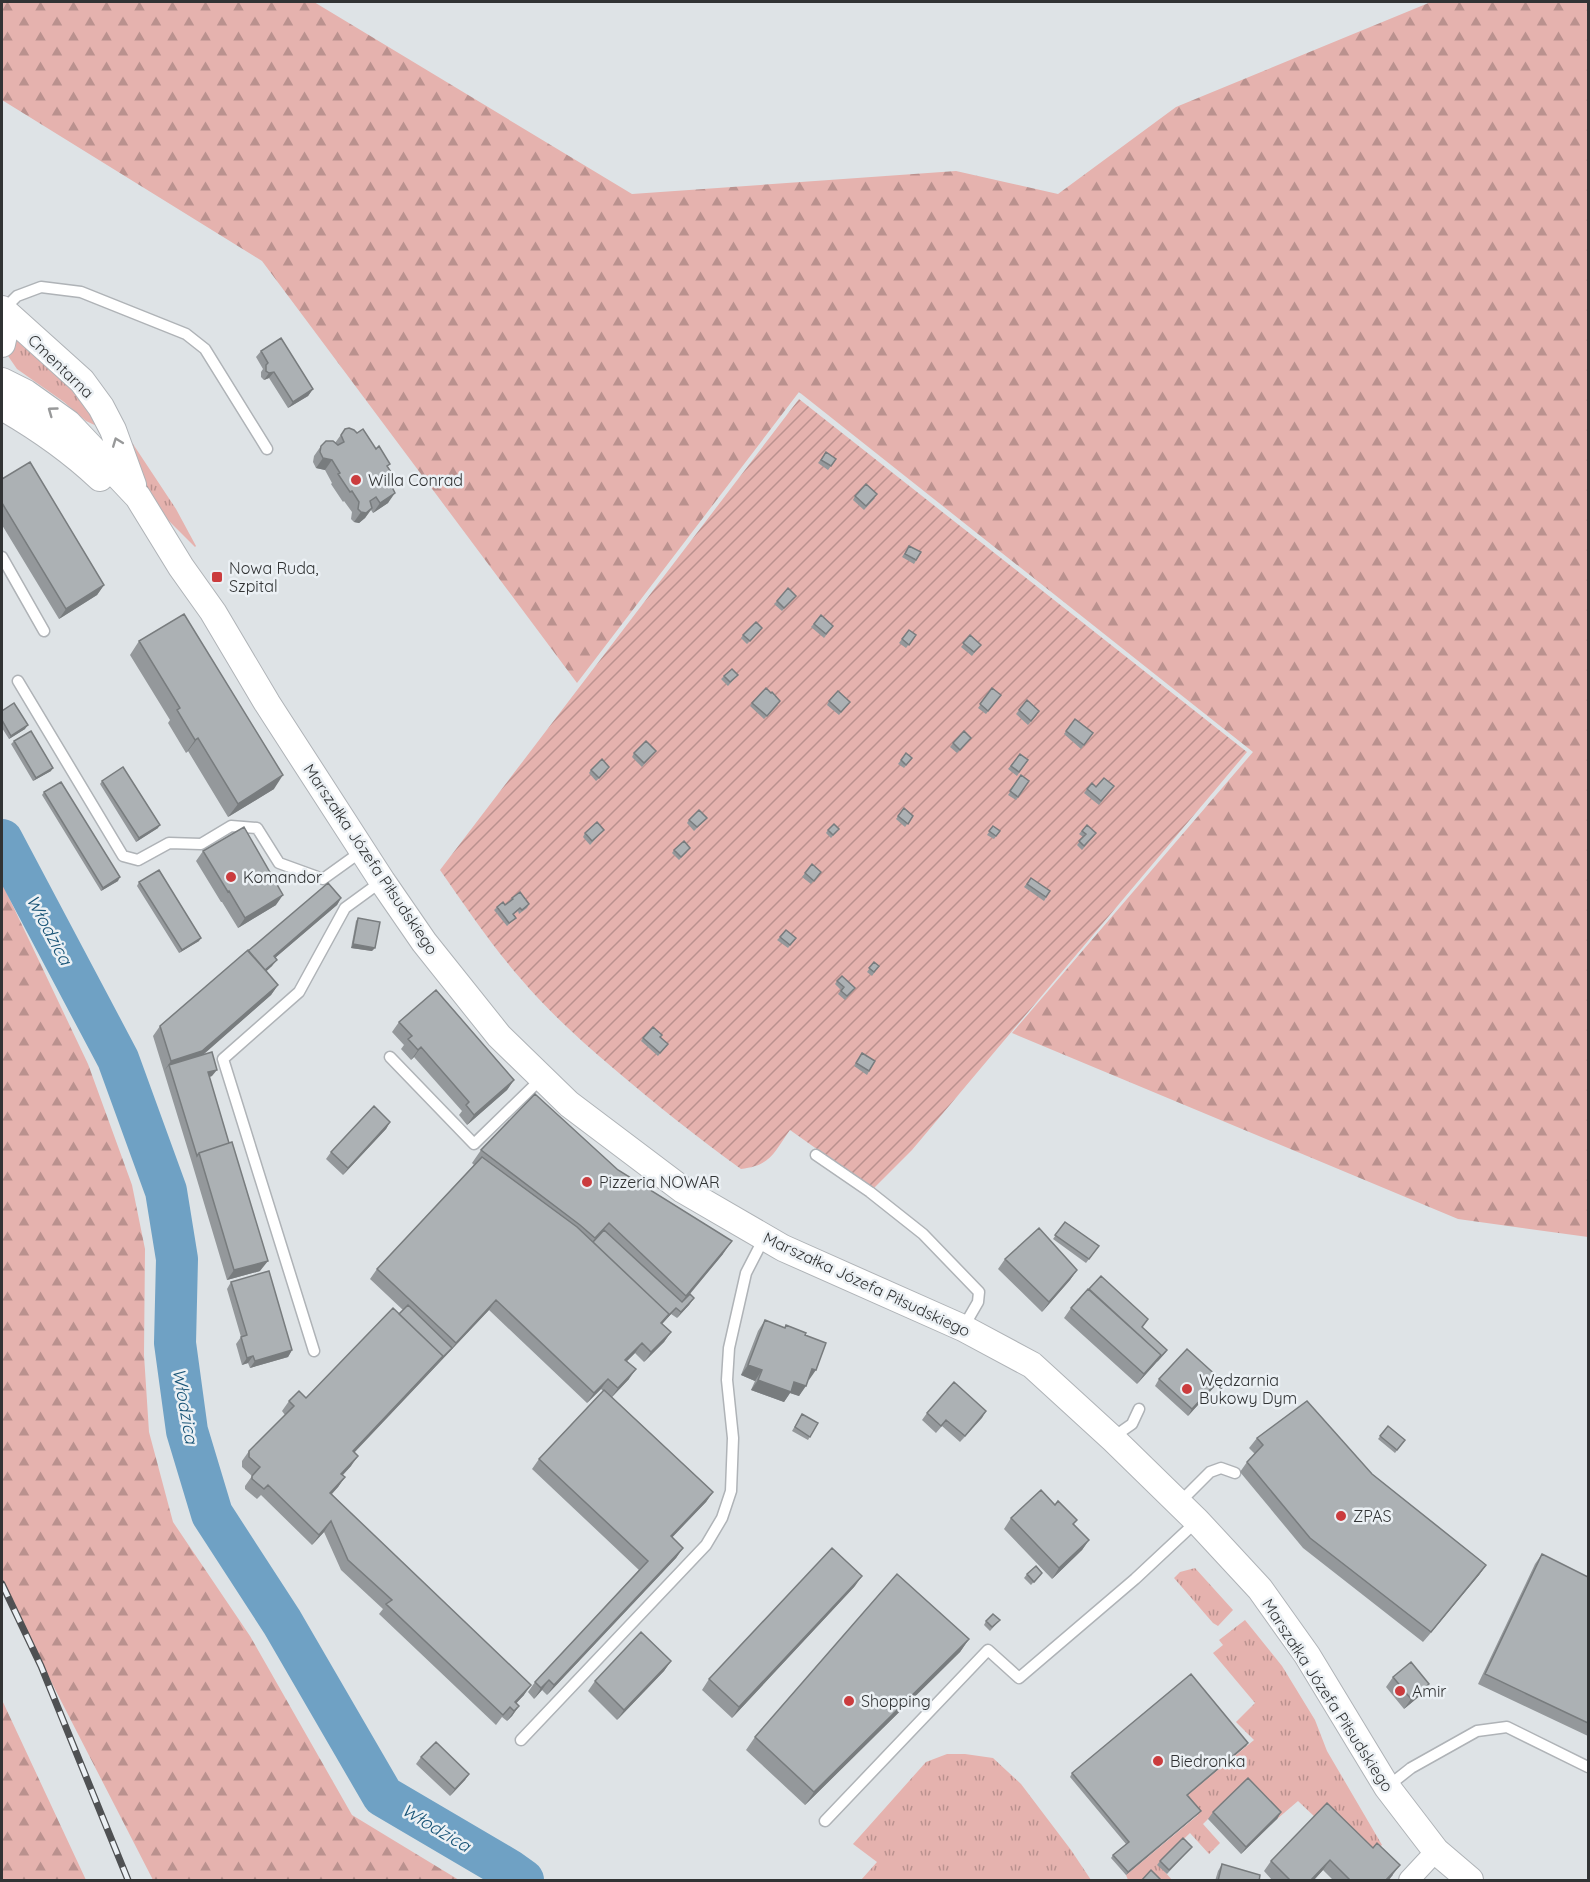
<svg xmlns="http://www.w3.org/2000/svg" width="1590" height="1882" font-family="Quicksand,sans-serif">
	<defs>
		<pattern id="grass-tufts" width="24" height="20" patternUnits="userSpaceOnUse" patternTransform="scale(1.5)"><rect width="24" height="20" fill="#e5b2ae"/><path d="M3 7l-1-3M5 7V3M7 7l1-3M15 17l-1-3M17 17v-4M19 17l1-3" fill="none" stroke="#ba918e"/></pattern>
		<pattern id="forest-firs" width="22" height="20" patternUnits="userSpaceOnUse" patternTransform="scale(1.5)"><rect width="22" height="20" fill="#e5b2ae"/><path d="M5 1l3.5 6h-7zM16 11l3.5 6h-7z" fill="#ba918e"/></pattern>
		<pattern id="garden-furrows" width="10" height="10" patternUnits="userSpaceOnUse" patternTransform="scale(1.5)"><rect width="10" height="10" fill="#e5b2ae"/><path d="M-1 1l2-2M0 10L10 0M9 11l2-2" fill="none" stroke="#ba918e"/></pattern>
	</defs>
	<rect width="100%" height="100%" fill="#dee3e6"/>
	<path fill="url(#grass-tufts)" d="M19,339L77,387L101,428L86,421L64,402L17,369L8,356L15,342Z
		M127,435L176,509L196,546L195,547L151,503Z
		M1195,1568L1233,1610L1218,1626L1213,1623L1174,1578L1180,1572Z
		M1245,1620L1282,1666L1315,1720L1327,1751L1382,1845L1370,1853L1316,1818L1298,1801L1277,1819H1208L1203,1824L1220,1843L1209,1854L1190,1833L1158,1864L1172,1880H1128L1126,1875L1198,1815L1184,1798L1254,1740L1236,1722L1255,1703L1213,1653L1223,1645L1219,1640Z
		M947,1754H965L993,1758L1021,1784L1071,1850L1091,1880H861L877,1862L853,1844L926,1762Z"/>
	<path fill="url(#forest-firs)" d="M2,2H314L632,194L956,171L1058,194L1176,107L1431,2H1588V1237L1458,1219L1012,1033L1253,752L799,392L577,683L262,261L2,100Z
		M2,883L88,1064L132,1185L145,1249L144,1355L149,1432L173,1522L250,1636L352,1815L459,1880H153L2,1586Z
		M2,1700L86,1880H2Z"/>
	<path fill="url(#garden-furrows)" d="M799,399L1247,752L912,1150L873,1189L790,1130C774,1152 771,1166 741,1169C697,1137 654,1103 613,1068C580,1040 549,1012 521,979C491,945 466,907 440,870Z"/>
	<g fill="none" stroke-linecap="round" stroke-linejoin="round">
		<path stroke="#6fa1c4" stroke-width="42" d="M2,840L118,1059L166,1191L177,1259L175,1343L187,1431L212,1514L282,1622L383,1796L509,1870L523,1880"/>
		<g stroke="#afb3b7" stroke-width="13">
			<path id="service" d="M3,310L17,296L41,287L81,292L186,334L205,349L267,449
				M2,557L44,631
				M18,681L123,856L138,860L169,843L201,844L231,826L257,828L279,863L323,879L362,851
				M390,1057L474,1144L542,1078
				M816,1155L870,1192L923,1234L979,1292L978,1302L963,1328
				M314,1351L223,1059L299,992L345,908L382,881
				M1112,1438L1132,1424L1139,1409
				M1179,1503L1210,1472L1221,1468L1235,1473
				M521,1740L706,1545L722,1518L731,1491L733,1438L727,1380L729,1348L746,1273L764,1238
				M1387,1787L1411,1768L1477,1731L1507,1727L1588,1767
				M825,1821L988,1650L1019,1678L1135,1579L1197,1521"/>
		</g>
		<g stroke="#afb3b7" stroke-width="22">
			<path id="minor" d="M1409,1880L1436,1851"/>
		</g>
		<g stroke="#afb3b7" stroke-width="28">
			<path id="tertiary" d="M2,309L82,381L101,407L113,430L133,485
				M2,344L6,326L2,310
				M2,381L26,393L68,423L138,497L181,567L213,612L267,703L382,881L424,942L499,1036L569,1104L683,1190L783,1248L963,1328L1032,1365L1114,1440L1197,1521L1260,1589L1307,1655L1387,1787L1436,1851L1470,1880
				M2,407C37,427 70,450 100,478"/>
		</g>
		<use href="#service" stroke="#fff" stroke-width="10"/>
		<use href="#minor" stroke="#fff" stroke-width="20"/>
		<use href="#tertiary" stroke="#fff" stroke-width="26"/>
		<g stroke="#4f5153" stroke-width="7">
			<path id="rail" d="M2,1584L41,1666L128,1880"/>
		</g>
		<use href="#rail" stroke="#ebf0f4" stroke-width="4.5" stroke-dasharray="14" stroke-linecap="butt"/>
	</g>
	<path fill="#94989b" d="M261,351L313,389L308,396L288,408L269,378L264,380L261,377V372L263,369L256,357Z
		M345,429L357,433L388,467L393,490L388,503L373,513L371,510L365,518L359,523L354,522L351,519L352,512L344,501L343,502L331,484L332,483L325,470L316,468L313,462L314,456L321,446L335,443Z
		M826,452L836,459L828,470L818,463Z
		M2,479L104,585L97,595L59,619L2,525Z
		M855,496L875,498L864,510L853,500Z
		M909,546L921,552L914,564L902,557Z
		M796,596L782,611L774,604L777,601Z
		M821,615L833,626L824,638L811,627Z
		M909,630L916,635L906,648L899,643Z
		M760,631L747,644L741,638L743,635Z
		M970,635L978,648L972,656L961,647Z
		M139,641L274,789L228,817L188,751L186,753L168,723L170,720L130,655Z
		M724,676L735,678L728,686L721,679Z
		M992,688L1001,695L986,714L978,708Z
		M829,701L850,702L839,715L827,705Z
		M752,703L778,705L764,719L750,706Z
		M1019,710L1037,715L1028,725L1016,714Z
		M2,711L25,729L9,739L2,728Z
		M1075,719L1093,733L1081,749L1064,734Z
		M14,741L51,771L33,781L11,744Z
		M968,741L957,753L950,747L953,743Z
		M656,751L642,767L632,757L634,753Z
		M906,753L912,758L904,768L898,764Z
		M1020,754L1028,760L1017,776L1008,769Z
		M591,770L607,771L596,781L589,773Z
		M1021,775L1029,781L1016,800L1008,795Z
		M102,781L158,828L136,842L100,784Z
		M1092,783L1096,787L1114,786L1099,805L1084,793Z
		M44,792L118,881L101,891L42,795Z
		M904,808L913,816L905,827L896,819Z
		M689,820L704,821L694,831L687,823Z
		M1087,825L1094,836L1082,850L1077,845L1083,837L1079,834Z
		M993,826L1000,831L994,839L987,835Z
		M839,829L831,838L826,833L828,830Z
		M604,830L590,845L583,837L585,833Z
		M674,850L687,852L679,860L672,853Z
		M203,851L276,905L238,928L222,902H221L196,861Z
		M812,864L821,872L811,884L802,877Z
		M1031,878L1050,891L1044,901L1024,887Z
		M139,882L199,941L179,953L137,886Z
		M341,898L337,905L275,958L272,966L266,971L278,985L271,995L203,1054L212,1076L209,1077L260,1271L227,1280L192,1163L153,1036L160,1026L248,951Z
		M512,898L529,904L527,908L519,914L518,911L513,915L516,918L507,926L494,910L497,907L505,905L510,901Z
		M358,918L372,951L351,948L356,921Z
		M780,937L796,938L788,948L777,940Z
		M874,962L879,966L872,976L867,972Z
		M837,981L855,988L845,1000L838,994L841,990L835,984Z
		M399,1022L514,1080L507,1090L467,1125L459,1115L462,1111L414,1057L411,1060L401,1049L404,1045L392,1032Z
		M643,1038L668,1044L658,1056L641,1041Z
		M862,1053L875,1061L867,1075L854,1066Z
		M390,1122L386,1129L343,1175L326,1159L331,1152Z
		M481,1150L618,1170L723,1254L690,1294L694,1298L689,1305L677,1318L671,1314L662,1324L671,1332L664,1342L644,1362L635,1353L627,1361L629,1379L612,1397L713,1492L706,1502L672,1537L683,1548L676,1558L547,1695L542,1690L534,1699L528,1692L535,1682L639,1570L532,1469L539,1459L603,1391L601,1389L587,1403L489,1310L354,1453L351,1466L343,1475L345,1477L338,1487L332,1494L524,1695L516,1703L519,1706L512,1716L507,1721L502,1717L496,1725L379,1614L383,1609L341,1570L324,1532L312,1545L261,1495L257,1499L245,1489V1486L252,1476L242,1467V1461L249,1451L285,1415L282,1411L289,1401L306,1398L403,1310L370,1279L377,1269L474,1165L472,1163Z
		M1065,1222L1099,1246L1086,1263L1053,1239Z
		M1005,1259L1077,1270L1070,1280L1042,1312L998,1269Z
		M231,1282L292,1350L288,1357L250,1368L248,1363L242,1365L236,1344L241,1337L227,1289Z
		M1071,1308L1142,1327L1167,1350L1137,1384L1064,1318Z
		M765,1320L784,1328L786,1325L805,1335L809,1380H808L799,1396L790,1393L784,1402L751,1390L755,1381L741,1375L758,1331Z
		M1159,1379H1220L1215,1386L1188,1416L1155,1386Z
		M986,1411L960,1442L942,1426L936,1433L922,1420L927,1413Z
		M802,1414L818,1423L808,1440L792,1431Z
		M1388,1426L1405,1440L1395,1453L1378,1439Z
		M1257,1438L1372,1474L1486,1565L1479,1575L1423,1642L1303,1548L1240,1472L1247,1462L1255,1454L1249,1448Z
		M1011,1518L1074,1524L1089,1540L1082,1550L1052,1579L1004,1529Z
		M1542,1554L1588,1577V1736L1478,1684L1535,1564Z
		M1042,1573L1031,1585L1024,1578L1027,1574Z
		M855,1586L732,1718L702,1690L709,1679Z
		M1000,1620L990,1631L984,1625L986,1621Z
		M969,1639L960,1652L805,1805L746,1750L755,1737Z
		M671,1661L664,1671L617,1720L588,1691L595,1681Z
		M1393,1677L1422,1694L1404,1709L1386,1687Z
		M1248,1743L1246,1746L1188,1795L1201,1811L1198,1814L1126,1875L1111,1858L1113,1855L1126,1844L1070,1777L1072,1773Z
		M421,1757L469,1774L465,1780L450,1796L416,1764Z
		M1213,1812H1281L1277,1819L1241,1854L1208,1819Z
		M1192,1847L1167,1874L1157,1865L1160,1861Z
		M1373,1848L1393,1875L1388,1881H1334L1323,1870L1313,1881H1273L1264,1871L1271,1861Z
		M1222,1864L1259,1881H1215L1218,1871Z"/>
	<path fill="#787c7e" d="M274,372L269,378L264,380L269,373Z
		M313,389L308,396L288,408L293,402Z
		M323,458L332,460L325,470L316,468Z
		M395,493L388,503L373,513L380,503Z
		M372,508L365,518L359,523L354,522L361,512Z
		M104,585L97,595L59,619L66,609Z
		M28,725L25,729L9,739L11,736Z
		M198,738L188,751L186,753L195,740Z
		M53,768L51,771L33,781L36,778Z
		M283,775L274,789L228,817L238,804Z
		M160,825L158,828L136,842L139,838Z
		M120,877L118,881L101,891L103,888Z
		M283,895L276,905L238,928L245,918Z
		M341,898L337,905L269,963L274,956Z
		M201,938L199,941L179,953L182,950Z
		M353,944L375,948L372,951L351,948Z
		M277,960L272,966L257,980L262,973Z
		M278,985L271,995L195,1062L169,1065L164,1071L171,1061Z
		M421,1047L414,1057L411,1060L418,1050Z
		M217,1070L212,1076L203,1079L208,1072Z
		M514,1080L507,1090L467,1125L474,1115Z
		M390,1122L386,1129L343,1175L348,1168Z
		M732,1241L723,1254L677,1309L686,1296Z
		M268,1261L260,1271L227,1280L234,1270Z
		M1077,1270L1070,1280L1042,1312L1049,1302Z
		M694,1298L689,1305L677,1318L681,1312Z
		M496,1300L489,1310L346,1461L353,1451L452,1348L456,1343Z
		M676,1308L671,1314L654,1333L661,1323Z
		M671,1332L664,1342L644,1362L651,1352Z
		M642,1343L635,1353L618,1370L625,1360Z
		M292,1350L288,1357L250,1368L255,1361Z
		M1167,1350L1165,1353L1137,1384L1144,1374L1161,1355Z
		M253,1356L248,1363L242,1365L247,1358Z
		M748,1365L762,1370L755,1381L741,1375Z
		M636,1369L629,1379L611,1398L618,1388Z
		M812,1369L816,1370L809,1380L805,1379Z
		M608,1379L601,1389L587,1403L594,1393Z
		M1220,1379L1215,1386L1188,1416L1192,1409Z
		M758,1380L794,1382L806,1386L799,1396L790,1393L784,1402L751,1390Z
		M986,1411L982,1418L960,1442L965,1436Z
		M358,1456L351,1466L334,1484L341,1474Z
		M345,1477L338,1487L323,1503L330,1493Z
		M713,1492L706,1502L664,1546L671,1536Z
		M331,1521L324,1532L312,1545L319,1535Z
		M1089,1540L1082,1550L1052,1579L1059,1568Z
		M683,1548L676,1558L547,1695L554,1685Z
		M1486,1565L1479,1575L1423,1642L1431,1632Z
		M862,1576L855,1586L732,1718L739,1707Z
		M969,1639L960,1652L805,1805L814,1792Z
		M671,1661L664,1671L617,1720L624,1710Z
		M549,1680L542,1690L534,1699L541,1688Z
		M1429,1684L1422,1694L1404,1709L1411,1699Z
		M531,1685L524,1695L511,1709L515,1702Z
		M519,1706L512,1716L507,1721L514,1711Z
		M1248,1743L1246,1746L1184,1798L1187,1795Z
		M469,1774L465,1780L450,1796L455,1789Z
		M1201,1811L1198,1814L1126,1875L1128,1872Z
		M1281,1812L1277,1819L1241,1854L1246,1847Z
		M1330,1860L1323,1870L1313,1881H1310Z
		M1400,1865L1388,1881H1385Z"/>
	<path fill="#acb1b4" stroke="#787c7e" stroke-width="1.5" d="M281,338L313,389L293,402L274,372L269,373L266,371V365L268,363L261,351Z
		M349,428L354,430L357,433L363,429L376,449L379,446L390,464L387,466L398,483L392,487L395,493L380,503L376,497L370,501L372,508L366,513L361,512L358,509L359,502L352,491L350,492L338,474L340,473L332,460L323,458L320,452L321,446L326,441H333L338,445L344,442L341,435L345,429Z
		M826,452L836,459L831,466L821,460Z
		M30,462L104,585L66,609L2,503V479Z
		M866,484L877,494L866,506L855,496Z
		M909,546L921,552L916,560L905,554Z
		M788,588L796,596L784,608L777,601Z
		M184,614L283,775L238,804L198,738L195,740L177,710L180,708L139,641Z
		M821,615L833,626L826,634L814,624Z
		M756,622L762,628L750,641L743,635Z
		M909,630L916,635L909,645L902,639Z
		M970,635L981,645L974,652L963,643Z
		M732,669L738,675L730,682L724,676Z
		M766,688L771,693L772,692L780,701L767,716L752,703Z
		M992,688L1001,695L988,711L980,704Z
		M838,691L850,702L841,712L829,701Z
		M1027,700L1039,711L1031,721L1019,710Z
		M14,703L28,725L11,736L2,720V711Z
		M1075,719L1093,733L1084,745L1066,731Z
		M31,731L53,768L36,778L14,741Z
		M964,731L971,738L960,750L953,743Z
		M646,741L656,751L644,763L634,753Z
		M906,753L912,758L906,765L901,760Z
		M1020,754L1028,760L1019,772L1011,766Z
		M602,759L609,767L599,778L591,770Z
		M123,767L160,825L139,838L102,781Z
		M1021,775L1029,781L1018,797L1010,791Z
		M1104,778L1114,786L1101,801L1087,789L1092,783L1096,787Z
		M61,782L120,877L103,888L44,792Z
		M904,808L913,816L908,824L898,816Z
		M699,810L707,818L697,827L689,820Z
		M597,822L604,830L592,841L585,833Z
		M834,824L839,829L833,835L828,830Z
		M1087,825L1096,833L1084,846L1079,841L1086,834L1082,831Z
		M993,826L1000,831L996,836L989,831Z
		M244,827L283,895L245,918L229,891L228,892L203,851Z
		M684,841L690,848L681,857L674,850Z
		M812,864L821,872L814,881L805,873Z
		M159,870L201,938L182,950L139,882Z
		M1031,878L1050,891L1046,897L1027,884Z
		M328,883L341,898L274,956L277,960L265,970L248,951Z
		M520,892L529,904L522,910L520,908L513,914L516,918L509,923L497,907L503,902L505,905L513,899L512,898Z
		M358,918L380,922L375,948L353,944Z
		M786,930L796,938L790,945L780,937Z
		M248,950L278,985L202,1051L171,1061L160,1026Z
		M874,962L879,966L874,972L869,968Z
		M842,976L855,988L847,996L841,991L844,987L837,981Z
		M436,990L514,1080L474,1115L466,1105L469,1102L421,1047L418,1050L408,1039L412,1036L399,1022Z
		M653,1027L662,1035L660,1037L668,1044L660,1053L643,1038Z
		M212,1052L217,1070L208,1072L229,1143L199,1153L197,1156L169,1065Z
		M862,1053L875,1061L869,1071L856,1063Z
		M535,1094L618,1170L732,1241L686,1296L609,1223L595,1238L580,1225L481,1150Z
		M374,1106L390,1122L348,1168L331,1152Z
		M232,1142L268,1261L234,1270L199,1153Z
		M482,1157L577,1227L669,1314L661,1323L671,1332L651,1352L642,1343L625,1360L636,1369L618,1388L608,1379L594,1393L496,1300L456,1343L377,1269Z
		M1065,1222L1099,1246L1089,1259L1055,1235Z
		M1039,1228L1077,1270L1049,1302L1005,1259Z
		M604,1230L682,1302L690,1294L694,1298L681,1312L676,1308L667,1317L669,1314L593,1242Z
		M269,1271L292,1350L255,1361L253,1356L247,1358L241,1337L247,1335L231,1282Z
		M1101,1276L1148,1319L1142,1327L1167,1350L1157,1361L1161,1355L1089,1289Z
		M1088,1289L1161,1355L1144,1374L1071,1308Z
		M408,1305L452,1348L441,1359L443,1356L399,1314Z
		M393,1308L443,1356L353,1451L358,1456L341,1474L345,1477L330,1493L531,1685L515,1702L519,1706L514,1711L510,1707L503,1715L386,1604L392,1600L348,1560L331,1521L319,1535L268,1485L264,1489L252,1479V1476L260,1467L249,1457V1451L294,1406L289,1401L299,1391L306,1398Z
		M765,1320L785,1328L786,1325L806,1333L805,1335L826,1343L816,1370L812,1369L806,1386L794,1382L791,1392L758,1380L762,1370L748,1365Z
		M1187,1349L1220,1379L1192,1409L1159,1379Z
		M954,1382L986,1411L965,1436L946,1420L941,1426L927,1413Z
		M604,1390L713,1492L671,1536L683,1548L554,1685L549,1680L541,1688L535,1682L648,1561L539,1459Z
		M1307,1401L1372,1474L1486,1565L1431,1632L1310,1538L1247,1462L1263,1445L1257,1438Z
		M802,1414L818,1423L810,1437L795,1427Z
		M1388,1426L1405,1440L1397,1450L1380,1436Z
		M1041,1490L1055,1505L1058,1501L1077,1520L1073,1524L1089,1540L1059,1568L1011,1518Z
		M832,1548L862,1576L739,1707L709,1679Z
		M1542,1554L1588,1577V1723L1485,1674Z
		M1036,1566L1042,1573L1034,1582L1027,1574Z
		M897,1574L969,1639L814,1792L755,1737Z
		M993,1614L1000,1620L992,1627L986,1621Z
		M641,1632L671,1661L624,1710L595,1681Z
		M1411,1662L1429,1684L1411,1699L1393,1677Z
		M1191,1674L1248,1743L1187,1795L1201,1811L1128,1872L1113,1855L1129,1842L1072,1773Z
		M436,1742L469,1774L455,1789L421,1757Z
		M1248,1778L1281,1812L1246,1847L1213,1812Z
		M1327,1803L1373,1848L1377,1843L1400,1865L1385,1881H1351L1330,1860L1310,1881H1291L1271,1861Z
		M1183,1838L1192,1847L1169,1870L1160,1861Z
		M1222,1864L1260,1875L1259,1881H1218Z
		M1151,1870L1162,1881H1141Z"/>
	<defs><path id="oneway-chevron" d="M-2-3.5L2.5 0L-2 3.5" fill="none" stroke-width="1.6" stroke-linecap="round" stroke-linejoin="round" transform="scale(1.5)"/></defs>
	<g stroke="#98999a">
		<use href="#oneway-chevron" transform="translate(52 411) rotate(-144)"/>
		<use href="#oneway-chevron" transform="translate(117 442) rotate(-111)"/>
	</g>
	<g fill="#cb3c3e" stroke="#ebf0f4" stroke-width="2">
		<circle cx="356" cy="480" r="6"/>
		<rect x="211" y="571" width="12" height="12" rx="3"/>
		<circle cx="231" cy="877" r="6"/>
		<circle cx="587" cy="1182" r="6"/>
		<circle cx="1187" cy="1389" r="6"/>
		<circle cx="1341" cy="1516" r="6"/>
		<circle cx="1400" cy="1691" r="6"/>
		<circle cx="849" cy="1701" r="6"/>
		<circle cx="1158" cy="1761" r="6"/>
	</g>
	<g text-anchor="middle" stroke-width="5" stroke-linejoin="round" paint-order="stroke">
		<g font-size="16" fill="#313334" stroke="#ebf0f4">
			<text transform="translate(61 366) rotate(44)" y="6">Cmentarna</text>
			<text transform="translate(371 859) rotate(56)" y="6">Marszałka Józefa Piłsudskiego</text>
			<text transform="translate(867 1284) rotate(25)" y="6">Marszałka Józefa Piłsudskiego</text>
			<text transform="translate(1328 1695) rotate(57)" y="6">Marszałka Józefa Piłsudskiego</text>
		</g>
		<g font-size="16" fill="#313334" stroke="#ebf0f4" text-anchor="start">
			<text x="368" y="486">Willa Conrad</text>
			<text x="229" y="574">Nowa Ruda,<tspan x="229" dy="18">Szpital</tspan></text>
			<text x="243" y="883">Komandor</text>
			<text x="599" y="1188">Pizzeria NOWAR</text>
			<text x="1199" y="1386">Wędzarnia<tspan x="1199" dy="18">Bukowy Dym</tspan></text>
			<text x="1353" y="1522">ZPAS</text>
			<text x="1412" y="1697">Amir</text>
			<text x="861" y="1707">Shopping</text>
			<text x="1170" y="1767">Biedronka</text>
		</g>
		<g font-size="18" font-style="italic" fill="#175376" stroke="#ebf0f4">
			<text transform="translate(49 930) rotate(62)" y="6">Włodzica</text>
			<text transform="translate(185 1406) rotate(80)" y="6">Włodzica</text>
			<text transform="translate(436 1828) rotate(31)" y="6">Włodzica</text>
		</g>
	</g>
	<rect width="1590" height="1882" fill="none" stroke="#313334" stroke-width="6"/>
</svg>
